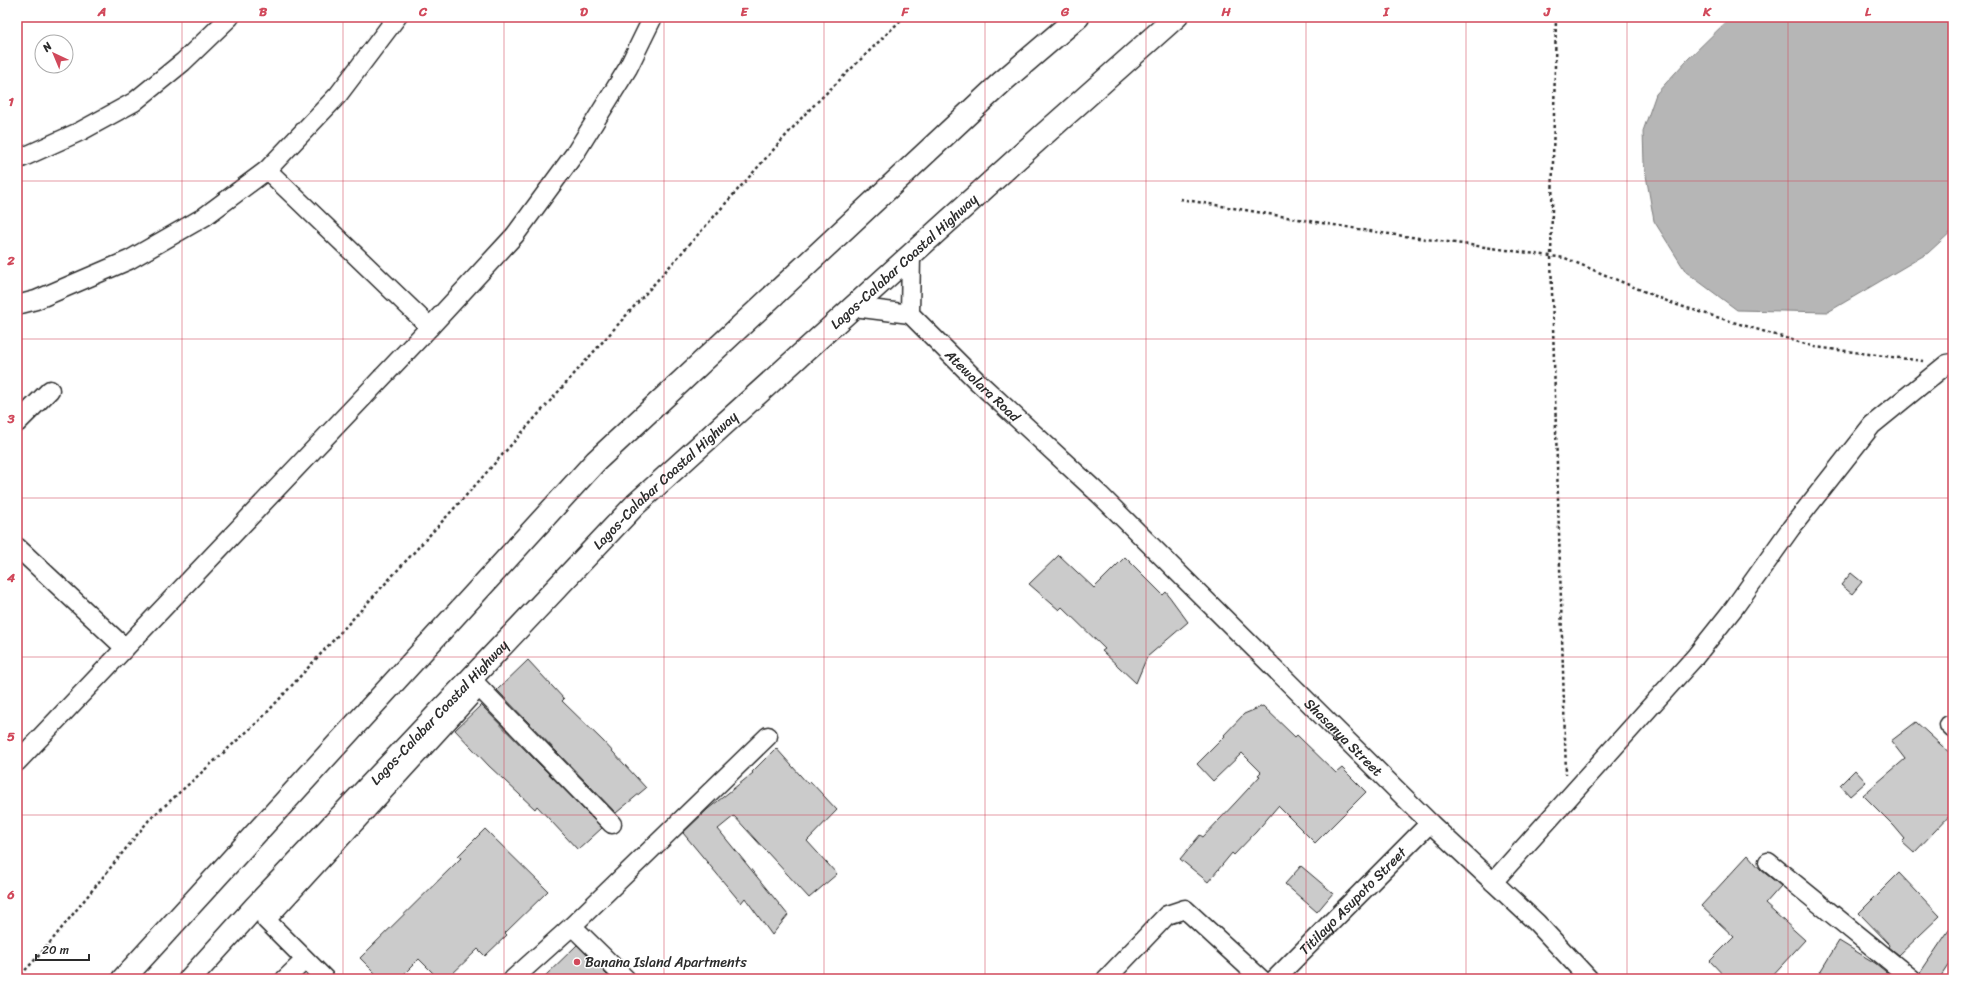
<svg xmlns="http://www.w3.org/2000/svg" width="1970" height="996" font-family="Sriracha,sans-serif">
	<rect width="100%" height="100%" fill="#fff"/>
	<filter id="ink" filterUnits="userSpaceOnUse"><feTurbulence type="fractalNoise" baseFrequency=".025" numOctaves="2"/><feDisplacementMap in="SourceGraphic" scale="8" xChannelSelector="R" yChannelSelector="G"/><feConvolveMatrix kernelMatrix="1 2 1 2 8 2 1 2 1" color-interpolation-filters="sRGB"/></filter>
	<g filter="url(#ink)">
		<path fill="#b6b6b6" stroke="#7e7e7e" d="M1731,17H1953V230L1928,253L1828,312L1737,310L1686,272L1654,221L1644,164L1643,131L1656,94L1686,61Z"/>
		<path fill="#cbcbcb" stroke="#2b2b2b" d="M1059,555L1094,588L1125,557L1163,595L1166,592L1188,622L1147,657L1136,683L1102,651L1105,649L1062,607L1059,610L1029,584Z
			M1851,573L1862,582L1852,594L1841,585Z
			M528,660L564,699L562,701L603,741L646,788L616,813L497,690Z
			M481,705L602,828L578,850L537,806L535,809L489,766L455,730Z
			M1263,706L1295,737L1297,735L1336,773L1342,768L1366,792L1315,843L1278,806L1256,832L1234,855L1232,853L1208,882L1180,859L1200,835L1203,837L1236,802L1260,776L1258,775L1261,772L1242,753L1213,781L1197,764L1225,736L1224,735L1244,714Z
			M1916,722L1953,756V812L1914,853L1902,842L1905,839L1894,826L1863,795L1905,759L1891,741Z
			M776,748L808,784L810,781L837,810L807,841L837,874L809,898L734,816L718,829L788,915L772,935L745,898L741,903L683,833L708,809L753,773L752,772Z
			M1855,770L1866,782L1850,796L1840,785Z
			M485,829L548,891L505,933L507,935L485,956L478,949L447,979H439L419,959L399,979H381L360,958L461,858L458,856Z
			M1748,855L1761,870L1781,886L1765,904L1805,940L1769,979H1727L1710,961L1734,937L1701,906Z
			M1301,866L1333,893L1317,912L1285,884Z
			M1899,873L1940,916L1899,955L1889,947L1890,945L1859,913Z
			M1953,924V958L1939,979H1922L1920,973Z
			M1839,941L1875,963L1895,979H1831L1820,972Z
			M577,945L611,979H542Z"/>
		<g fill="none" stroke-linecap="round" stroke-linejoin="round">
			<g stroke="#2b2b2b" stroke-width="21">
				<g id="minor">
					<path d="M17,160L81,131L134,102L183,62L230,17"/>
					<path d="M267,170L430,327"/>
					<path id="s1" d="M911,255L910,314L977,381L1100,495L1430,823L1537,923L1589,979"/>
					<path d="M17,305L36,300L129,260L204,217L267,170L338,95L397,17"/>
					<path d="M854,307L910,314"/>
					<path d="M17,423L50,390"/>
					<path d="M17,547L125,648"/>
					<path d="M1949,725L1953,729"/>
					<path d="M17,762L430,327L515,235L576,152L628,68L653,17"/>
					<path d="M1768,862L1912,979"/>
					<path d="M1493,882L1695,657L1734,608L1791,528L1872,425L1947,364L1953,363"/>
					<path d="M572,926L626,979"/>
					<path d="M285,979L305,960"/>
					<path d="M325,979L266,920L479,687L612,824"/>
					<path d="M513,979L572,926L768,736"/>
					<path d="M1106,979L1167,915L1185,909L1261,979"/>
					<path id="s2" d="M1275,979L1430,823"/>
				</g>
			</g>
			<g stroke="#2b2b2b" stroke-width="25">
				<g id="highway">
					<path d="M123,979L596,461L1002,82L1078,17"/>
					<path id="s3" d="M190,979L254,908L636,504L1041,137L1176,17"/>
				</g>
			</g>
			<path stroke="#2b2b2b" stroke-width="2.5" stroke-dasharray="3 3" stroke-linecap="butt" d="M1556,17L1551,257L1566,774
				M1180,199L1382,233L1565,258L1674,304L1815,347L1923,361
				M17,979L44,950L149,820L262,718L471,490L806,113L904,17"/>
			<use href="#minor" stroke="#fff" stroke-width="18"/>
			<use href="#highway" stroke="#fff" stroke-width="22"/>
		</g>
	</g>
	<path fill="none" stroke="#d1495b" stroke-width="1" stroke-opacity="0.55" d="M182,17V979M343,17V979M504,17V979M664,17V979M824,17V979M985,17V979M1146,17V979M1306,17V979M1466,17V979M1627,17V979M1788,17V979M17,181H1953M17,339H1953M17,498H1953M17,657H1953M17,815H1953"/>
	<circle fill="#d1495b" stroke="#fff" stroke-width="1.5" cx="577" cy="962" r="4"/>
	<g text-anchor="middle" stroke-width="3" stroke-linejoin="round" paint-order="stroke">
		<g font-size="14" fill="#2b2b2b" stroke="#fff">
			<text dy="5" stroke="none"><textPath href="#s3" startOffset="1013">Lagos-Calabar Coastal Highway</textPath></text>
			<text dy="5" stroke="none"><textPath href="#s1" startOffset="161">Atewolara Road</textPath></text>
			<text dy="5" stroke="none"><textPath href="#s3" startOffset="689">Lagos-Calabar Coastal Highway</textPath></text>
			<text dy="5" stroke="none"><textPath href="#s3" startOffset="365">Lagos-Calabar Coastal Highway</textPath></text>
			<text dy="5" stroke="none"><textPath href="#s1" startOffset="665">Shasanya Street</textPath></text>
			<text dy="5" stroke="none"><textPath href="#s2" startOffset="110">Titilayo Asupoto Street</textPath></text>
		</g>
		<g font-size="14" fill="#2b2b2b" stroke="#fff" text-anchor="start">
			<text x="585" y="967">Banana Island Apartments</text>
		</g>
	</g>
	<rect width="1970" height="996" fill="none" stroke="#fff" stroke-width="44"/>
	<g transform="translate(54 54) rotate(316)"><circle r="19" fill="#ffffff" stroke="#aaaaaa"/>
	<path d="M0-3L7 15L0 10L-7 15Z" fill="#d1495b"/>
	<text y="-6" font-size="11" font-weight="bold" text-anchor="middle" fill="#2b2b2b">N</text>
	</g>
	<path d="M36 954v6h53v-6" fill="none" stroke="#2b2b2b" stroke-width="2"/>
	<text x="42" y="954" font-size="12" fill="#2b2b2b" stroke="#ffffff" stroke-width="3" paint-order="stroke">20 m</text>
	<rect x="22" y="22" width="1926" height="952" fill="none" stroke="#d1495b" stroke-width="1.5"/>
	<g font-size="13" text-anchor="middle" font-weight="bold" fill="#d1495b">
		<text x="102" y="16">A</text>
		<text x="263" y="16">B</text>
		<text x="423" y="16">C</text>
		<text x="584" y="16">D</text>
		<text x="744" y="16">E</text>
		<text x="905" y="16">F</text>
		<text x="1065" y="16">G</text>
		<text x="1226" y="16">H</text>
		<text x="1386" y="16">I</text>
		<text x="1547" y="16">J</text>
		<text x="1707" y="16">K</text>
		<text x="1868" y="16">L</text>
		<text x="11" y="106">1</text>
		<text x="11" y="265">2</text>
		<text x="11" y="423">3</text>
		<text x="11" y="582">4</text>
		<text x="11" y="741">5</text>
		<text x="11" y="899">6</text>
	</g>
</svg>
